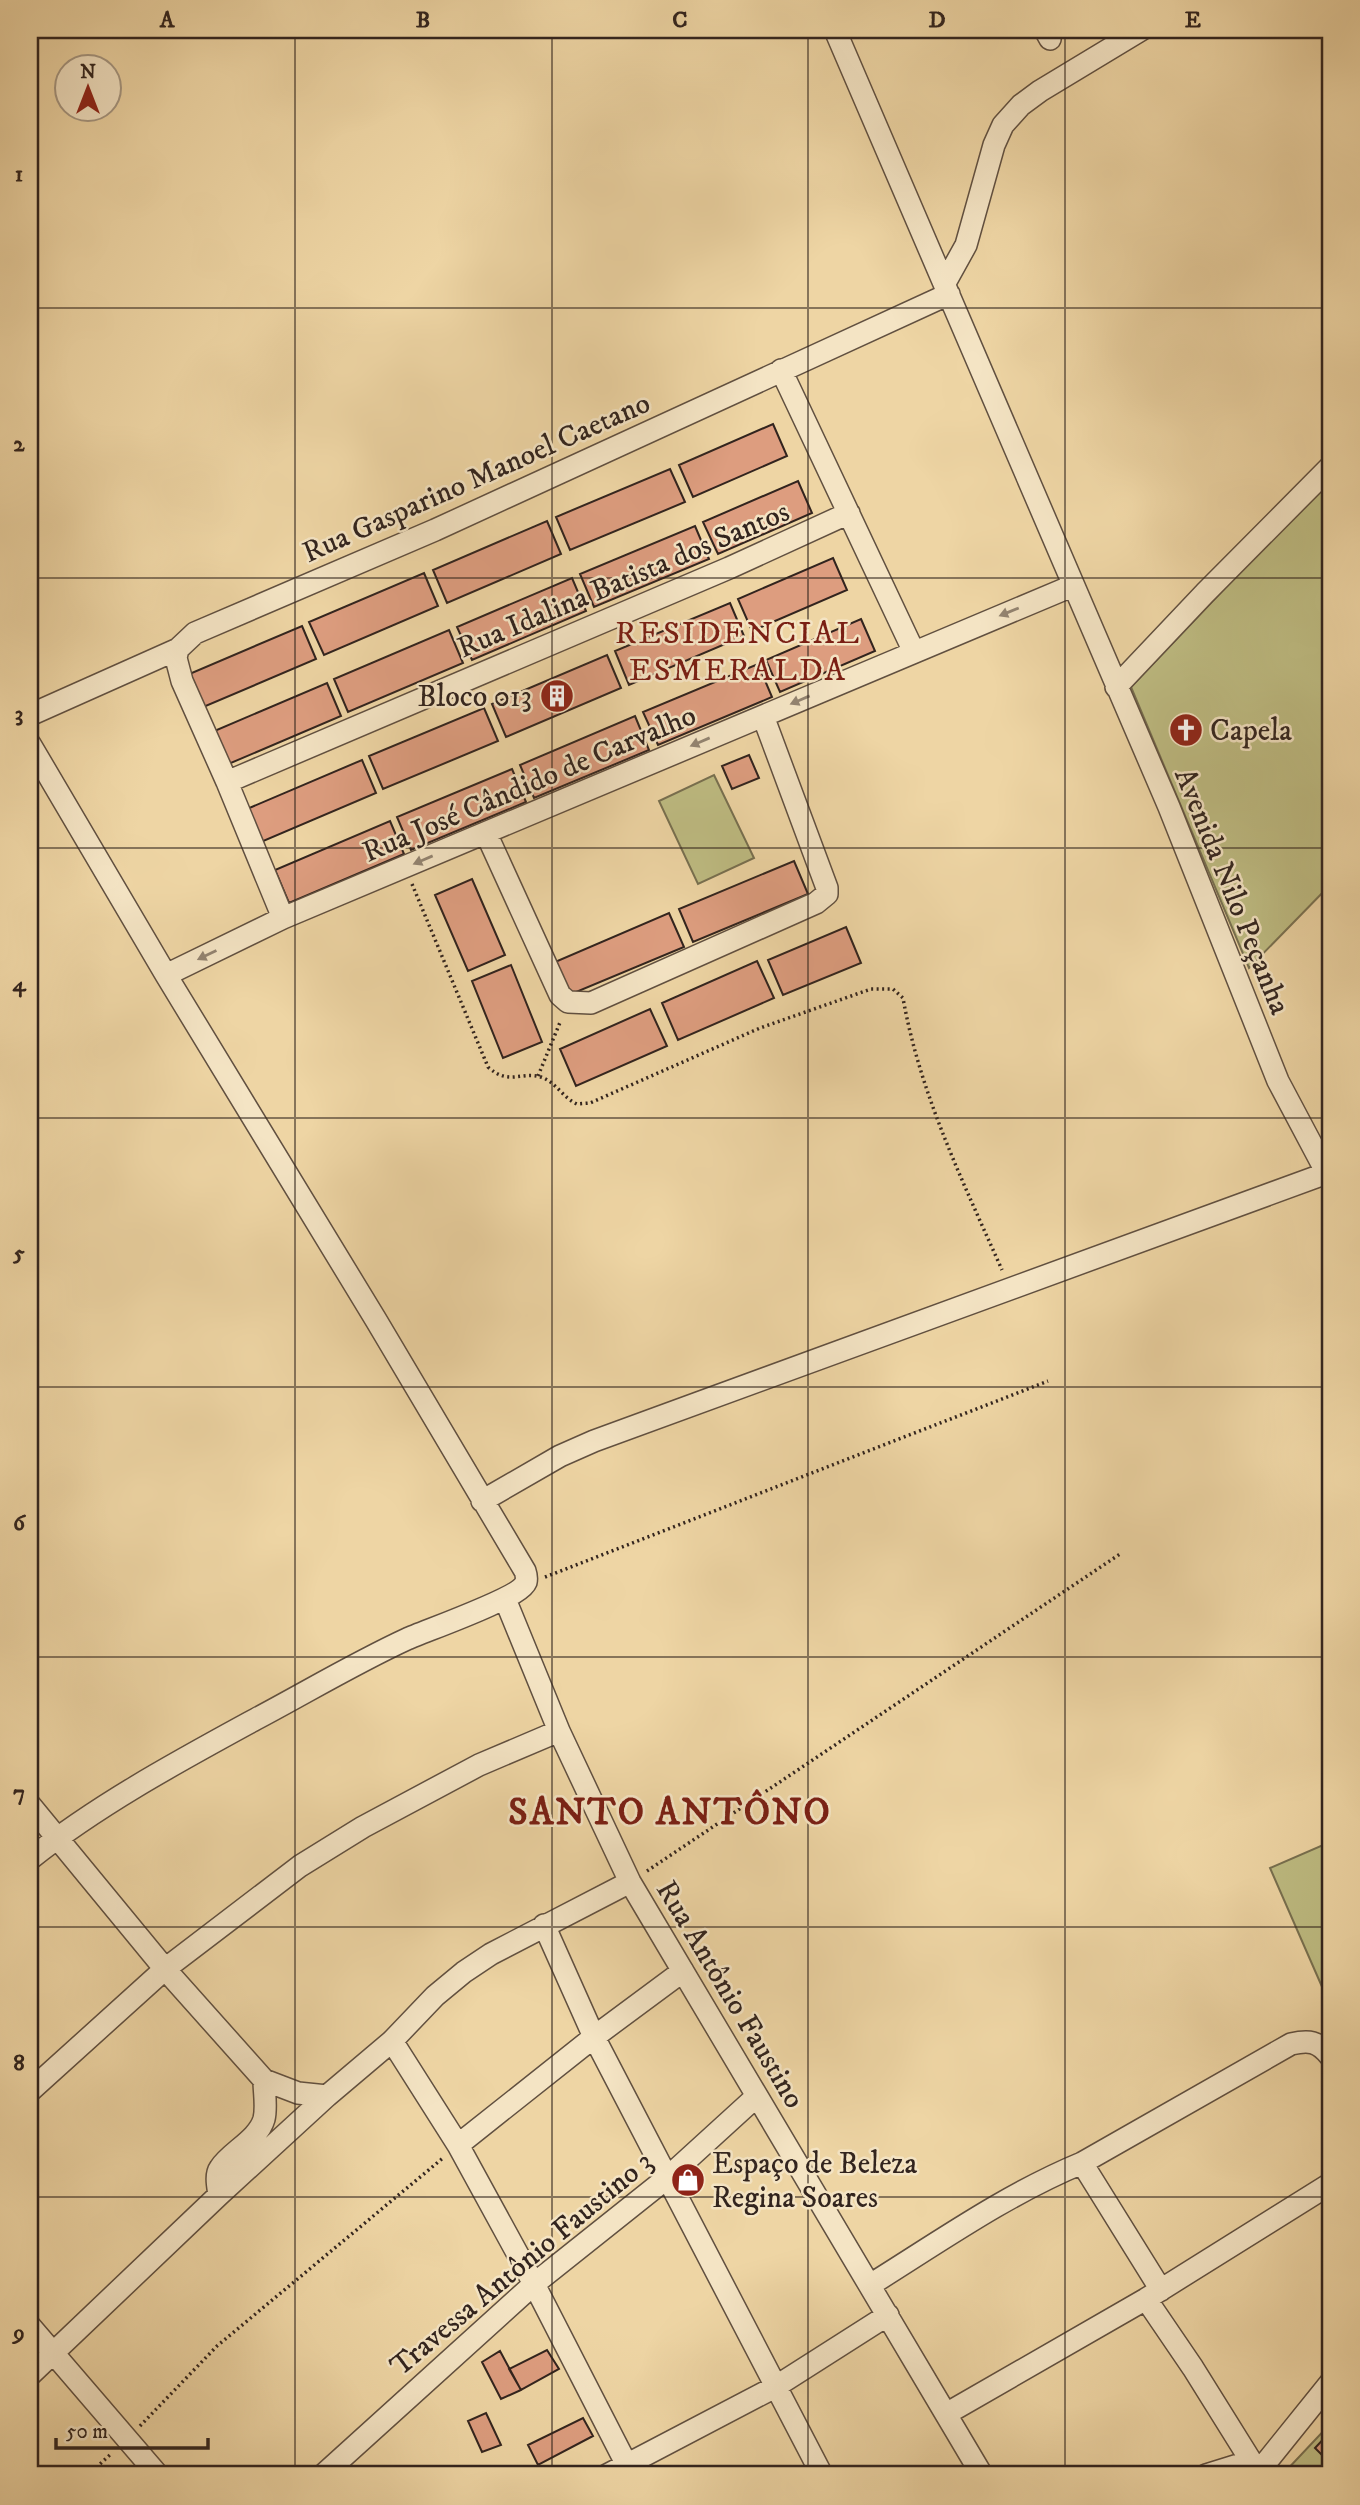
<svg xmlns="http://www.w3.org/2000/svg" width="1360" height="2505" font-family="'IM FELL DW Pica',serif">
	<rect width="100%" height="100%" fill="#eed5a4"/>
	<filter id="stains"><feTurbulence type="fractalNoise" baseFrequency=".00286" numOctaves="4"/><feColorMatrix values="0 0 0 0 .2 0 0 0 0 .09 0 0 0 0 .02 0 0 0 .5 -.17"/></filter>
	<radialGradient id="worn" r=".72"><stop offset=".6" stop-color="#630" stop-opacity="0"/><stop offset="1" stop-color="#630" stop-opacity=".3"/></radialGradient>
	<path fill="#bebc82" stroke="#787050" stroke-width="2" d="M1330,478V885L1249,968L1131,687Z
		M714,775L754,858L698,884L659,801Z
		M1330,1842V2005L1270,1868Z
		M1330,2424V2475H1282Z"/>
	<path fill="#dd9d7f" stroke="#32241e" stroke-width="2" d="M773,424L787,456L693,497L679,465Z
		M670,469L685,502L570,550L556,517Z
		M798,481L812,513L718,554L703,522Z
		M547,521L561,554L447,603L433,570Z
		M695,526L709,559L594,607L580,574Z
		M833,558L847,590L752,631L738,599Z
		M424,573L438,606L324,655L309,622Z
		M572,578L586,611L472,660L457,627Z
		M730,603L744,636L629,685L615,651Z
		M861,619L875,651L780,692L766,660Z
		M302,626L316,659L201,708L187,675Z
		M449,630L463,663L348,712L334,679Z
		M607,655L621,688L506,737L492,704Z
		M758,664L772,697L658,745L643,712Z
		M327,683L341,716L226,765L212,732Z
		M484,708L498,741L383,789L369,756Z
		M635,716L649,750L534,798L520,765Z
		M749,755L759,778L732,789L722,766Z
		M362,760L376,793L261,842L247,809Z
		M512,769L526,802L411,850L397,817Z
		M390,821L404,854L289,903L275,870Z
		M794,861L808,894L693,942L679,909Z
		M472,879L505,955L468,971L435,895Z
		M669,913L684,947L569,995L555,962Z
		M846,927L861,963L783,995L768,960Z
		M757,961L774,998L678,1040L662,1003Z
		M511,965L542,1042L503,1058L472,981Z
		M650,1009L667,1046L576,1086L560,1049Z
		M547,2350L559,2369L521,2390L509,2369Z
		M500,2351L521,2390L501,2399L482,2362Z
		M486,2413L501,2445L482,2452L468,2421Z
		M583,2418L593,2436L538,2465L528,2445Z
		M1330,2432V2463L1315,2448Z"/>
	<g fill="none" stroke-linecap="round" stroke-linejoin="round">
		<g stroke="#615040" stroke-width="24">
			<path id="minor" d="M835,30L1169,807L1278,1081L1330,1179
				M1045,30L1050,39
				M945,283L966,245L994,145L1003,125L1021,105L1040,91L1141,30
				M781,370L914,652
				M178,649L176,658L182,681L227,782L283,918
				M1116,687L1205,593L1330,467
				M30,715L178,649L195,633L435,530L949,294
				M30,744L166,975L376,1320L525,1571C526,1574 527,1578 526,1582C520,1598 427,1630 407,1639C355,1663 307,1692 256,1719C179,1761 99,1804 30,1859
				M227,782L729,568L849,513
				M486,833L560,995L568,1002L591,1003L816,903L827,894V888L763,716
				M166,975L283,918L1072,586
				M482,1501L560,1456L594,1441L1327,1173
				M505,1599L559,1731L630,1882L982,2475
				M30,1805L165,1969L264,2080L298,2093L327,2096
				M544,1925L594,2037L822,2475
				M392,2041L458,2145L534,2284L632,2475
				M30,2091L165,1969L300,1866L363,1827L479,1765L559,1731
				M458,2145L594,2037L683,1971
				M1082,2163L1161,2290
				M219,2195C218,2187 215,2175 220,2168C230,2152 258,2140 264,2119C267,2107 264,2093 264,2080
				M870,2285C939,2242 1007,2194 1082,2163L1291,2044C1309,2040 1318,2041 1330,2056
				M1146,2299L1193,2368L1251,2461L1264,2475
				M30,2326L158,2475
				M30,2375L219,2195L327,2096L392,2041L435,1996L464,1972L491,1954L630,1882
				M946,2414L1146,2299L1330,2184
				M1260,2470L1330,2383
				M323,2475L534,2284L667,2178L757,2096
				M607,2475L775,2387L888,2315
				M1206,2475L1251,2461"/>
		</g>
		<path stroke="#32241e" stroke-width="3.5" stroke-dasharray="2 3.5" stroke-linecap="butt" d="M412,884L488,1067C509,1086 521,1071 541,1077C556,1082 563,1098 577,1104L590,1103L760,1028L871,989H893L903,998C920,1094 963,1182 1002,1270
			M538,1076L561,1020
			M545,1577L1048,1381
			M647,1871L1120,1554
			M140,2426L217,2346L443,2158
			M88,2475L112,2453"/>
		<use href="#minor" stroke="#f4e4c4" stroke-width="21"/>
	</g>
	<defs><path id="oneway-solid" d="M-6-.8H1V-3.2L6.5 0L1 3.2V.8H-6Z" transform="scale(1.75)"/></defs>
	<g fill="#938471">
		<use href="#oneway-solid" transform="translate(1009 612) rotate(158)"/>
		<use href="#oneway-solid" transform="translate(800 700) rotate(157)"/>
		<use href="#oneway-solid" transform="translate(700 742) rotate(157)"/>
		<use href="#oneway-solid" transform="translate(423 860) rotate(157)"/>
		<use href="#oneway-solid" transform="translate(207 955) rotate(154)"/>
	</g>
	<path fill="none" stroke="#32241e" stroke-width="2" stroke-opacity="0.55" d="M295,30V2475M552,30V2475M808,30V2475M1065,30V2475M30,308H1330M30,578H1330M30,848H1330M30,1118H1330M30,1387H1330M30,1657H1330M30,1927H1330M30,2197H1330"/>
	<defs>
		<g id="building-disc" transform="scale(1.75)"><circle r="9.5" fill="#8f2418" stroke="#f4e4c4"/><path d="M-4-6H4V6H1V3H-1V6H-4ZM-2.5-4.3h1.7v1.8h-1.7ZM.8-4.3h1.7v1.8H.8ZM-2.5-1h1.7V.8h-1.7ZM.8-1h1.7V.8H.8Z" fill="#fff"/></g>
		<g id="church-disc" transform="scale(1.75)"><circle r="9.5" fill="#8f2418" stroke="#f4e4c4"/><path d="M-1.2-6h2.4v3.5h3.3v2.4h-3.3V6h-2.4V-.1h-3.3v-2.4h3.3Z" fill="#fff"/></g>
		<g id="shop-disc" transform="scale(1.75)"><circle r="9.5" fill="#8f2418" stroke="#f4e4c4"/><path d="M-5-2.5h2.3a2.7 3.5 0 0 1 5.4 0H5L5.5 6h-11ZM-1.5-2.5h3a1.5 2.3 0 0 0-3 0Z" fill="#fff"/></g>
	</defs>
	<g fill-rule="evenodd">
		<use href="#building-disc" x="557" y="696"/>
		<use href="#church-disc" x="1186" y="730"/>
		<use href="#shop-disc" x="688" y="2180"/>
	</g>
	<g text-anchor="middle" stroke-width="5" stroke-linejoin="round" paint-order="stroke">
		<g font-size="30" fill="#32241e" stroke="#f4e4c4">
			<text transform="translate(476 477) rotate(-24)" y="10">Rua Gasparino Manoel Caetano</text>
			<text transform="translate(623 579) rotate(-23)" y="10">Rua Idalina Batista dos Santos</text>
			<text transform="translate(529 783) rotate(-23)" y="10">Rua José Cândido de Carvalho</text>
			<text transform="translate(1233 891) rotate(68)" y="10">Avenida Nilo Peçanha</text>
			<text transform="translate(731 1994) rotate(59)" y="10">Rua Antônio Faustino</text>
			<text transform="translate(521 2263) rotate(-40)" y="10">Travessa Antônio Faustino 3</text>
		</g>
		<g font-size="30" fill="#32241e" stroke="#f4e4c4" text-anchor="start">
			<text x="532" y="706" text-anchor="end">Bloco 013</text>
			<text x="1210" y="740">Capela</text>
			<text x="712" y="2173">Espaço de Beleza<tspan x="712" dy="34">Regina Soares</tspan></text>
		</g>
		<g font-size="32" letter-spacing="2" fill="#7a1f14" stroke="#f4e4c4">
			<text x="738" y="643">RESIDENCIAL<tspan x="738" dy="37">ESMERALDA</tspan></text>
		</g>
		<g font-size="37" font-weight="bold" letter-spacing="2" fill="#7a1f14" stroke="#f4e4c4">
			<text x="670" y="1824">SANTO ANTÔNO</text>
		</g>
	</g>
	<rect width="1360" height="2505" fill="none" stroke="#eed5a4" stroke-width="77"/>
	<g transform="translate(88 88)"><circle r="33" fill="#f4e4c4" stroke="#a69782" stroke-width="2"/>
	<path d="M0-5L12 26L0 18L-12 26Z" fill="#8f2418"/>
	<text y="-10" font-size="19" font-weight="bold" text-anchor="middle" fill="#32241e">N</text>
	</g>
	<path d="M56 2438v10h152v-10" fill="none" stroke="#32241e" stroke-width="3.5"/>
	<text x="66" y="2438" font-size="21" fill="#32241e" stroke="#f4e4c4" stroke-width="5" paint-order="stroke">50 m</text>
	<rect x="38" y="38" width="1284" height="2428" fill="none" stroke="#32241e" stroke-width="2.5"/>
	<g font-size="23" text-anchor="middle" font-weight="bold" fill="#32241e">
		<text x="167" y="27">A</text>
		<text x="423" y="27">B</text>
		<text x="680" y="27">C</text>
		<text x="937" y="27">D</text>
		<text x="1193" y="27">E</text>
		<text x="19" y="181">1</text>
		<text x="19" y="451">2</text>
		<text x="19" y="721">3</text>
		<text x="19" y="991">4</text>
		<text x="19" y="1260">5</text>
		<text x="19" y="1530">6</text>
		<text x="19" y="1800">7</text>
		<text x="19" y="2070">8</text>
		<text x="19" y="2340">9</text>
	</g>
	<rect width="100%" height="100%" filter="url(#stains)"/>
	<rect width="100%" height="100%" fill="url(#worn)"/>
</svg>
